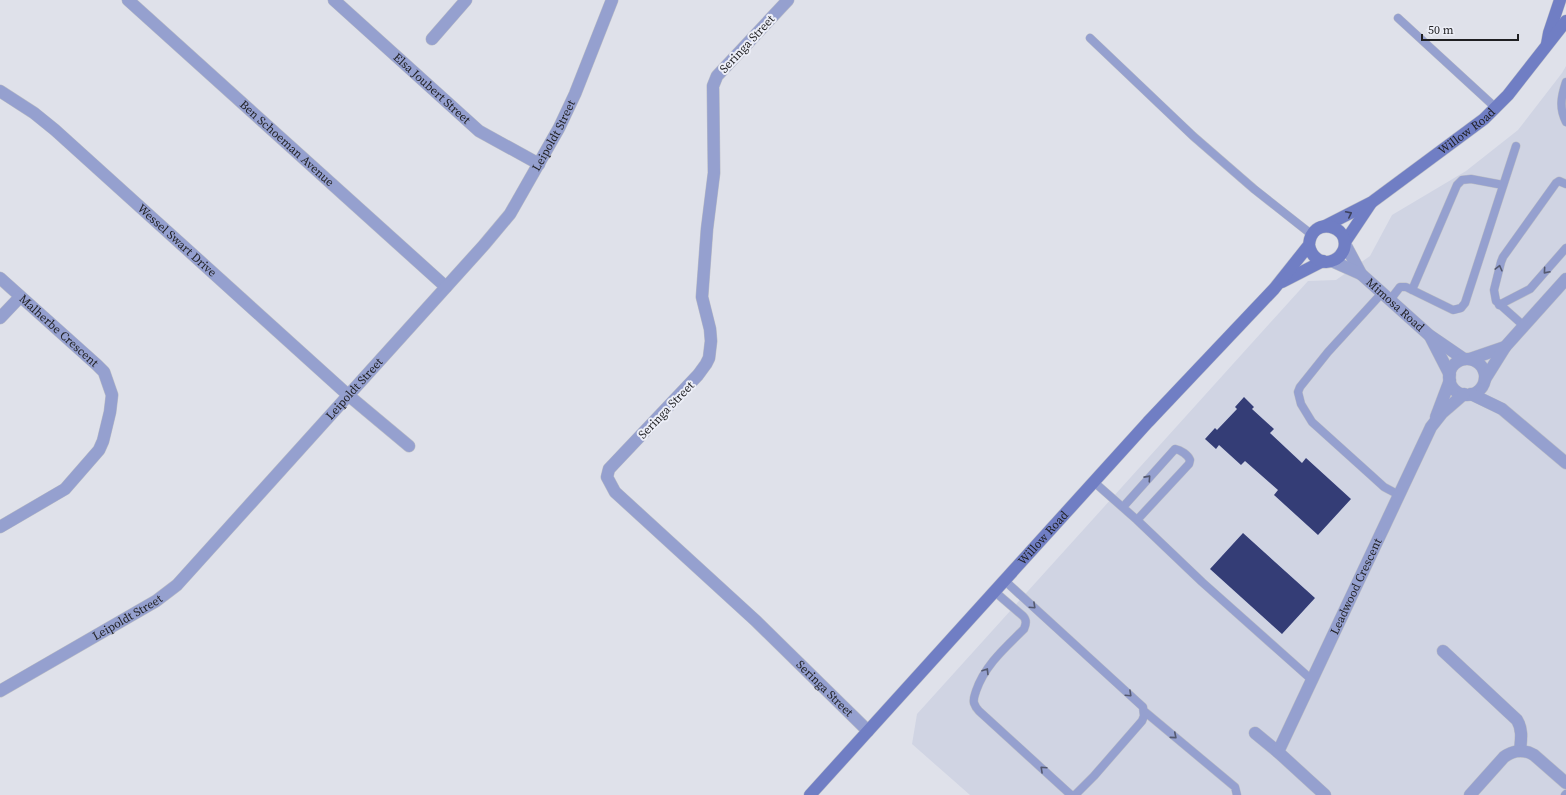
<svg xmlns="http://www.w3.org/2000/svg" width="1566" height="795" font-family="'Source Serif 4',serif">
	<rect width="100%" height="100%" fill="#dfe1ea"/>
	<path fill="#d0d4e3" d="M1566,66V795H970L912,744L917,714L1308,281L1336,280L1370,256L1392,215L1466,171L1518,130L1562,73Z"/>
	<path fill="#343d76" d="M1244,397L1254,407L1252,409L1274,429L1270,433L1302,463L1306,458L1351,499L1318,535L1274,495L1278,490L1245,461L1241,465L1219,445L1216,449L1205,439L1215,428L1217,430L1237,409L1235,407Z
		M1243,533L1315,598L1282,634L1210,569Z"/>
	<g fill="none" stroke-linecap="round" stroke-linejoin="round">
		<g stroke="#bcbec6" stroke-width="9">
			<path id="lane" d="M1398,18L1496,108
				M1090,38L1193,136L1254,189L1311,234
				M1566,82C1561,97 1559,108 1566,122
				M1412,290L1457,185L1462,180L1471,179L1503,185
				M1382,293L1328,352L1300,387L1298,392L1301,404L1312,422L1373,477L1384,487L1399,495
				M1390,300L1400,287H1406L1453,310L1461,308L1465,303L1516,146
				M1499,305L1530,289L1566,248
				M1524,326L1496,301L1494,290L1501,262L1503,257L1556,183L1559,181L1566,184
				M1094,482L1137,520L1202,582L1312,680
				M1123,507L1175,449C1181,450 1188,455 1190,460L1189,464L1137,520
				M1004,580L1143,707L1144,716L1142,721L1094,776L1075,795
				M994,591L1023,616C1027,620 1026,624 1024,629C1005,648 985,665 976,691C975,695 973,698 974,703C975,706 977,709 979,711L1071,795
				M1144,711L1235,787L1237,795
				M1565,795L1566,794"/>
		</g>
		<g stroke="#bcbec6" stroke-width="13">
			<g id="street">
				<path id="s1" d="M128,0L446,287"/>
				<path id="s2" d="M334,0L479,131L539,164"/>
				<path id="s3" d="M788,0L717,76L713,86L714,173L707,229L702,297L710,329L711,341L709,358L706,364L698,375L609,469L607,477L615,492L756,621L868,731"/>
				<path d="M432,39L466,0"/>
				<path id="s4" d="M0,91L34,113L55,130L348,395L409,446"/>
				<path id="s5" d="M1345,244L1361,274L1429,335L1464,359"/>
				<path d="M1332,261L1361,274"/>
				<path id="s6" d="M0,278L97,365L104,372L112,395L110,412L103,441L99,450L65,489L0,527"/>
				<path d="M0,318L20,297"/>
				<path d="M1430,336L1450,375"/>
				<path d="M1470,359L1505,347"/>
				<circle cx="1467" cy="377" r="18"/>
				<path d="M1485,379L1505,347L1566,279"/>
				<path d="M1471,394L1502,409L1566,463"/>
				<path d="M1436,417L1450,380"/>
				<path d="M1443,651L1517,720C1523,730 1521,740 1520,751"/>
				<path id="s7" d="M0,691L156,601L177,585L484,245L510,214L559,128L575,94L612,0"/>
				<path d="M1255,733L1278,752L1325,795"/>
				<path id="s8" d="M1278,752L1431,427L1442,413L1464,394"/>
				<path d="M1470,795L1504,757C1513,750 1524,749 1534,755L1566,783"/>
			</g>
		</g>
		<g stroke="#bcbec6" stroke-width="13">
			<g id="secondary">
				<path d="M1547,44L1549,33L1560,0"/>
				<path id="s9" d="M1325,226L1372,202L1484,119L1508,95L1566,21"/>
				<path d="M1345,242L1371,203"/>
				<path d="M1282,282L1323,261"/>
				<path id="s10" d="M810,795L1148,422L1274,289L1309,245C1311,215 1351,225 1344,249C1342,254 1339,258 1334,260C1322,266 1311,257 1309,245"/>
			</g>
		</g>
		<use href="#lane" stroke="#95a0cf" stroke-width="8"/>
		<use href="#street" stroke="#95a0cf" stroke-width="12"/>
		<use href="#secondary" stroke="#707ec4" stroke-width="12"/>
	</g>
	<defs><path id="oneway-chevron" d="M-2-3.5L2.5 0L-2 3.5" fill="none" stroke-width="1.6" stroke-linecap="round" stroke-linejoin="round"/></defs>
	<use stroke="#3b405b" href="#oneway-chevron" transform="translate(1349 214) rotate(-27)"/>
	<g stroke="#545970">
		<use href="#oneway-chevron" transform="translate(1499 268) rotate(-76)"/>
		<use href="#oneway-chevron" transform="translate(1546 271) rotate(131)"/>
		<use href="#oneway-chevron" transform="translate(1148 478) rotate(-48)"/>
		<use href="#oneway-chevron" transform="translate(1033 606) rotate(43)"/>
		<use href="#oneway-chevron" transform="translate(986 671) rotate(-58)"/>
		<use href="#oneway-chevron" transform="translate(1129 694) rotate(43)"/>
		<use href="#oneway-chevron" transform="translate(1174 736) rotate(40)"/>
		<use href="#oneway-chevron" transform="translate(1043 769) rotate(-137)"/>
	</g>
	<g text-anchor="middle" stroke-width="4" stroke-linejoin="round" paint-order="stroke">
		<g font-size="12" fill="#1f1f22" stroke="#eceef7">
			<text transform="translate(747 44) rotate(-47)" y="4">Seringa Street</text>
			<text dy="4" stroke="none"><textPath href="#s2" startOffset="132">Elsa Joubert Street</textPath></text>
			<text dy="4" stroke="none"><textPath href="#s9" startOffset="171">Willow Road</textPath></text>
			<text dy="4" stroke="none"><textPath href="#s7" startOffset="795">Leipoldt Street</textPath></text>
			<text dy="4" stroke="none"><textPath href="#s1" startOffset="214">Ben Schoeman Avenue</textPath></text>
			<text dy="4" stroke="none"><textPath href="#s4" startOffset="232">Wessel Swart Drive</textPath></text>
			<text dy="4" stroke="none"><textPath href="#s5" startOffset="80">Mimosa Road</textPath></text>
			<text dy="4" stroke="none"><textPath href="#s6" startOffset="79">Malherbe Crescent</textPath></text>
			<text dy="4" stroke="none"><textPath href="#s7" startOffset="471">Leipoldt Street</textPath></text>
			<text transform="translate(666 410) rotate(-46)" y="4">Seringa Street</text>
			<text dy="4" stroke="none"><textPath href="#s10" startOffset="347">Willow Road</textPath></text>
			<text dy="4" stroke="none"><textPath href="#s8" startOffset="183">Leadwood Crescent</textPath></text>
			<text dy="4" stroke="none"><textPath href="#s7" startOffset="147">Leipoldt Street</textPath></text>
			<text dy="4" stroke="none"><textPath href="#s3" startOffset="851">Seringa Street</textPath></text>
		</g>
	</g>
	<path d="M1422 34v6h96v-6" fill="none" stroke="#1f1f22" stroke-width="2"/>
	<text x="1428" y="34" font-size="12" fill="#1f1f22" stroke="#eceef7" stroke-width="3" paint-order="stroke">50 m</text>
</svg>
